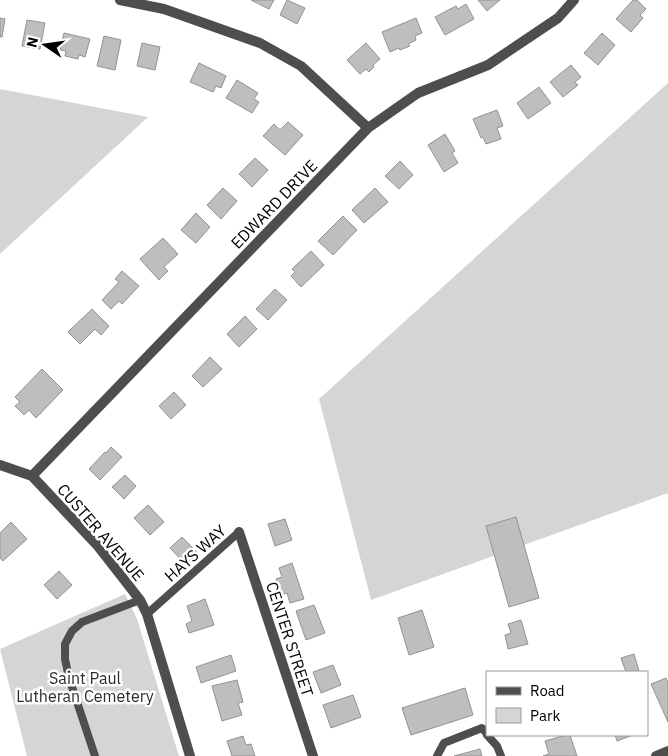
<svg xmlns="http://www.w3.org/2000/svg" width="668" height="756" font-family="'IBM Plex Sans',sans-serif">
	<rect width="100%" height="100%" fill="#fff"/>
	<path fill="#d5d5d5" d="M668,83V493L371,600L319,399Z
		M0,89L148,117L0,254Z
		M125,594L137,619L179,756H27L0,649Z"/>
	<path fill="#bebebe" stroke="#929292" d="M251,0H274L269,9Z
		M287,0L305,8L297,24L280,15Z
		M478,0H500L487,11Z
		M633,0H637L646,9L640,15L643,18L631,32L616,19Z
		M466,4L474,19L445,35L435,17L456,6L458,9Z
		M0,18L5,19L2,37H0Z
		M416,18L422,33L415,36L416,40L408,44L410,46L400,50L399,48L390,52L382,32Z
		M27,20L45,23L40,49L22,46Z
		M64,33L90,39L85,57L79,55L78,59L65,56L66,51L60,50Z
		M602,33L615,45L598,65L584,53Z
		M104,36L121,40L115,70L97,66Z
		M142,43L160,47L155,70L137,66Z
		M366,43L380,59L373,65L374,67L369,72L366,69L360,74L347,60Z
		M199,63L226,76L221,88L216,86L213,92L190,82Z
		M571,65L581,77L575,82L578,85L563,97L550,82Z
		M237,80L258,93L254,99L259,102L252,113L226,98Z
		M539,87L551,103L528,119L517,103Z
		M497,110L503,126L497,128L501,139L486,144L483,137L481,138L473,119Z
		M288,122L303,135L285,155L263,136L274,124L280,130Z
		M445,134L455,151L452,153L458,163L444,172L428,145Z
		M255,158L268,170L252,187L239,174Z
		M400,161L413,175L399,189L385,176Z
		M223,188L237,201L221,219L207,205Z
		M375,188L388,202L364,223L352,210Z
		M196,213L210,227L196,243L181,230Z
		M343,216L357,230L333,255L318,241Z
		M163,238L178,254L164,267L168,271L159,280L140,259Z
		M311,251L324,265L301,287L291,276L295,272L292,269Z
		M122,271L139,286L122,304L119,301L111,309L102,300L119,282L115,279Z
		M275,289L287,300L268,320L256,309Z
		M92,309L109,326L101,335L95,329L80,344L68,332Z
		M245,316L257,329L239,347L227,334Z
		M210,357L222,369L203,387L192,376Z
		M42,369L63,390L36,418L29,410L24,415L15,406L20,402L15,397Z
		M174,392L186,405L171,419L159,406Z
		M111,447L122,457L100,480L89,469L105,452L106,453Z
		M125,475L136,486L124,499L112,487Z
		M148,505L164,522L150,535L134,518Z
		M516,517L539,598L509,607L486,526Z
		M285,519L292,540L275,546L268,524Z
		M11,522L27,539L3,561L0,558V533Z
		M182,537L198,553L186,565L170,548Z
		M292,563L304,599L290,603L287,593L281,595L276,579L282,577L279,568Z
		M59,571L72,585L57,599L44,585Z
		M205,599L214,625L189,633L186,624L192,621L187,606Z
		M314,605L325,633L306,640L296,611Z
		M422,610L434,647L409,655L398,618Z
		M521,620L528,644L508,649L505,635L511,633L508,624Z
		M634,654L639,671L636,672H626L621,658Z
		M231,655L236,671L201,683L196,667Z
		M333,665L341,685L321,693L313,672Z
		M666,678L668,683V722L651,684Z
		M237,680L243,702L238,703L242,715L222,721L212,686Z
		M465,688L473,715L411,735L402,708Z
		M353,695L361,717L331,728L323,705Z
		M566,735H570L577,756H543L549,754L545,741Z
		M615,735H633L617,741Z
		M243,736L246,745L251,744L255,756H232L227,741Z
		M480,749L482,756H454Z"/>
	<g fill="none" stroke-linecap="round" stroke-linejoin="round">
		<path stroke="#4e4e4e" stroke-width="8" d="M147,614L239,532
			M487,735L497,746L501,756
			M95,756L69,678L65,659V644L72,631L82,622L140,600
			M437,756L444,743L482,728L487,734"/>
		<path stroke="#4e4e4e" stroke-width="10" d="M120,0L164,9L260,43L301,66L368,128
			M0,465L32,476L97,545L140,600L147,614L190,756
			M32,476L368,128L418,93L488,65L558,18L574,0
			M239,532L313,756"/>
		<path stroke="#4e4e4e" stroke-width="10" d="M656,756L668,751"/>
	</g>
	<g text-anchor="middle" stroke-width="5" stroke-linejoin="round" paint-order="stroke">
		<g font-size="16" fill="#000" stroke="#fff">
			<text transform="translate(274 204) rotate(-46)" y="6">EDWARD DRIVE</text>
			<text transform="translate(101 532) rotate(49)" y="6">CUSTER AVENUE</text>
			<text transform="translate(195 553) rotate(-42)" y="6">HAYS WAY</text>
			<text transform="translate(290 639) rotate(72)" y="6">CENTER STREET</text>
		</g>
		<g font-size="16" fill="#2c2c2c" stroke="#fff">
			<text x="85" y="684">Saint Paul<tspan x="85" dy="18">Lutheran Cemetery</tspan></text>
		</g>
	</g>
	<rect x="486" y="671" width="162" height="65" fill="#ffffff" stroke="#999999"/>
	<rect x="496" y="687" width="25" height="8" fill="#4e4e4e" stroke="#999999"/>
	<text x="530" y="696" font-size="15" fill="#000000">Road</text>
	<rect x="496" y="708" width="25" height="15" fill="#d5d5d5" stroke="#999999"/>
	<text x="530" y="721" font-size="15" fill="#000000">Park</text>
	<g transform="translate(45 45) rotate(283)" stroke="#ffffff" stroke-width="4" paint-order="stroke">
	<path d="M0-4L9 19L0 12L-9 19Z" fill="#000000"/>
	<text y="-8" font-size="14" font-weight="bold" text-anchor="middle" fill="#000000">N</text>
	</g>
</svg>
